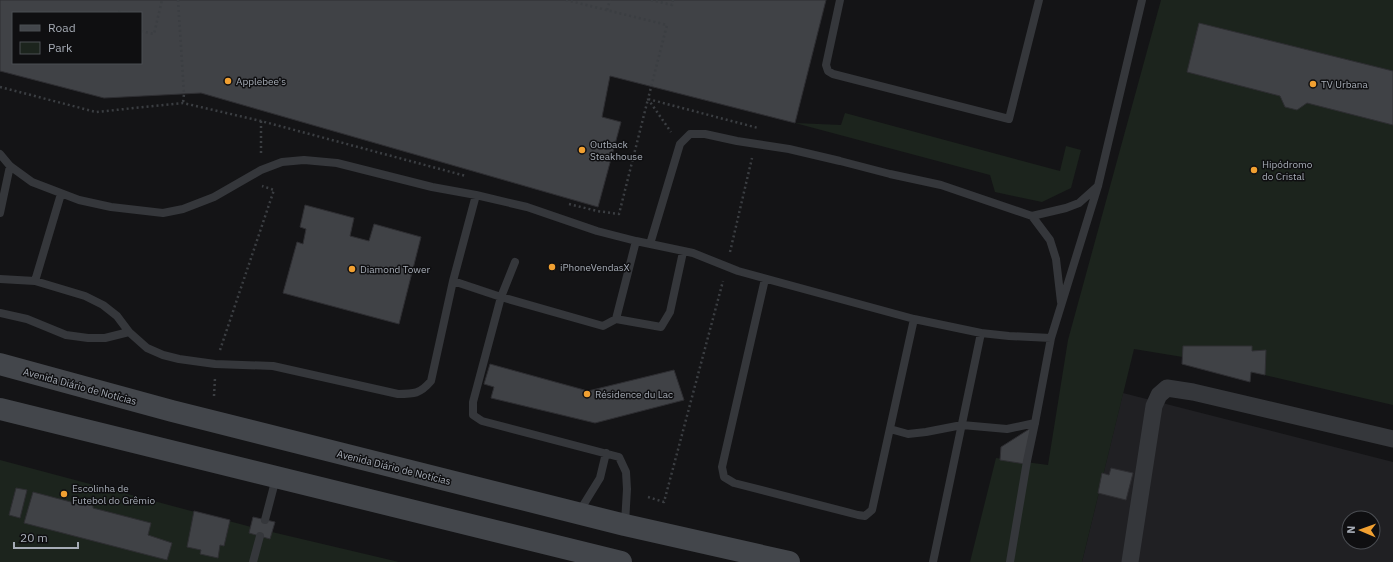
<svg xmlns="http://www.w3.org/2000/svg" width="1393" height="562" font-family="'IBM Plex Sans',sans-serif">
	<rect width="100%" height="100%" fill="#141416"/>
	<path fill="#202023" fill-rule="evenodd" d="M1123,393L1393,462V562H1082ZM1349,518H1373V542H1349Z"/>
	<path fill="#1c241d" d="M1161,0H1393V405L1201,360L1134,349L1082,562H970L996,458L1048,465L1068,340Z
		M845,113L1060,171L1066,146L1081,150L1071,188L1042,202L995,192L990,175L795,123L841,125Z
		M0,460L255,528L399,562H0Z"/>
	<path fill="#404246" stroke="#2e2e32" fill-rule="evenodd" d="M0,0H826L795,123L610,76L602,117L621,122L598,207L201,93L104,98L0,71ZM13,13H141V63H13Z
		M1199,23L1393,71V125L1307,103L1297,110L1285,107L1280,96L1187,72Z
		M305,205L354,218L350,236L369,241L374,224L421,237L399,324L283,293L297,242L303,244L306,229L300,227Z
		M1183,346H1252V351L1266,350L1265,375L1251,372L1250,382L1182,364Z
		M490,364L588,391L674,370L684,400L595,423L491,398L494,387L484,384Z
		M1034,426L1025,464L1000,460L1001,447Z
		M1111,468L1133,473L1126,500L1098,493L1102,473L1109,475Z
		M16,488L27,490L20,518L9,515Z
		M33,492L86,506V504L93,506V508L151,523L148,535L172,543L167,560L24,523Z
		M194,511L230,520L224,546L220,545L218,558L200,554L201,550L187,547Z
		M253,517L275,522L270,539L249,533Z"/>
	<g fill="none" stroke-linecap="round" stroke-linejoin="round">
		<path stroke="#3b3e42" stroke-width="2.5" stroke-dasharray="2 3" stroke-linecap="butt" d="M178,0L184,94L183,103
			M566,0L667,25L648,99L671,132
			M651,0L672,5L673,0
			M607,10L610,0
			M119,13L120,8
			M141,31L154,34L162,0
			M0,87L96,112L183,103L261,121L466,176
			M261,121V155
			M569,204L597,211L619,214L648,99L758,128
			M730,252L752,158
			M220,350L274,190L262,186
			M214,396L215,378
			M648,497L664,502L723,281"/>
		<path stroke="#35373b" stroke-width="8" d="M840,0L826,65L828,71L833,74L1009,119L1039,0
			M0,154L10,166L32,182L79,200L111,207L163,213L183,209L214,197L261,170L282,162L304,160L337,163L432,187L476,195L527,207L597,231L636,241L693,253L738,271L914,319L981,333L1009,336L1051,338
			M0,213L10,166
			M1032,216L1050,240L1056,259L1061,302
			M650,244L680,144L690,134H705L737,141L789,149L840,161L890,174L941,185L1032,216L1066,208L1079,203L1098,186
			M515,262L501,297L473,402V415L482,421L619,457L626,472L627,489L625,523
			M0,279L35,281L85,296L103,305L117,316L129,332L147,348L163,355L179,359L215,364L273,366L398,394C414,394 420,394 431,381L453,281L476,195
			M765,279L722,467L724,477L734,483L858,515L865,516L872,510L914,319
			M35,281L61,194
			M453,281L501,297L603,326L616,319L661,327L670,312L683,252
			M0,313L27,319L66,335L88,338H105L129,332
			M616,319L636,241
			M890,429L908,434L926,432L962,425L1007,429L1035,423
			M579,512L600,478L606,453
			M265,520L276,478
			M253,562L260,536
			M933,562L981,333
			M1010,562L1027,461L1035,423L1051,338L1098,186L1142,0"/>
		<path stroke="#35373b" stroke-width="17" d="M1130,562L1154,406L1159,395L1167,388L1193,392L1393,439"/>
		<path stroke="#43464b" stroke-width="22" d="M0,364L172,411L625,525L789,562
			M0,409L621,562"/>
	</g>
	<g fill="#f1a031" stroke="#0f0f11" stroke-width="1.5">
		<circle cx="228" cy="81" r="4"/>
		<circle cx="1313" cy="84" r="4"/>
		<circle cx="582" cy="150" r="4"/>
		<circle cx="1254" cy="170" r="4"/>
		<circle cx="552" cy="267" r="4"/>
		<circle cx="352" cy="269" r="4"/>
		<circle cx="587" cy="394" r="4"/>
		<circle cx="64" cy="494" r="4"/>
	</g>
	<g text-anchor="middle" stroke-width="3" stroke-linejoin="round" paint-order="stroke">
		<g font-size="10" fill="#a6acb6" stroke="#0f0f11" text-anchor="start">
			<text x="236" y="85">Applebee's</text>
			<text x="1321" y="88">TV Urbana</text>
			<text x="590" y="148">Outback<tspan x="590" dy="12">Steakhouse</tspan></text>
			<text x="1262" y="168">Hipódromo<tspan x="1262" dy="12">do Cristal</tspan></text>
			<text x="560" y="271">iPhoneVendasX</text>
			<text x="360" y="273">Diamond Tower</text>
			<text x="595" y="398">Résidence du Lac</text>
			<text x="72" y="492">Escolinha de<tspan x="72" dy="12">Futebol do Grêmio</tspan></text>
		</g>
		<g font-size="10" fill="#a6acb6" stroke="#0f0f11">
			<text transform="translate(80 386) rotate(15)" y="4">Avenida Diário de Notícias</text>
			<text transform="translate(394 467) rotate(14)" y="4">Avenida Diário de Notícias</text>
		</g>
	</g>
	<rect x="12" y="12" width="130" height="52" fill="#0f0f11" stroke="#4b4e53"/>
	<rect x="20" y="25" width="20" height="6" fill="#43464b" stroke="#4b4e53"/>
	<text x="48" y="32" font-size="12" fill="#a6acb6">Road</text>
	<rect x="20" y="42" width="20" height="12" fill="#1c241d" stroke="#4b4e53"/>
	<text x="48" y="52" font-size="12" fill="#a6acb6">Park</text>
	<g transform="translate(1361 530) rotate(272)"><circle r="19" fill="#0f0f11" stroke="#4b4e53"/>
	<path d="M0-3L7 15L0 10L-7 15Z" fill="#f1a031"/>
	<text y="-6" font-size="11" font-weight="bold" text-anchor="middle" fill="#a6acb6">N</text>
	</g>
	<path d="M14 542v6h64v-6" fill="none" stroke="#a6acb6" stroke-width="2"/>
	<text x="20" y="542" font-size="12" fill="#a6acb6" stroke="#0f0f11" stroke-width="3" paint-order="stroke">20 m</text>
</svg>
